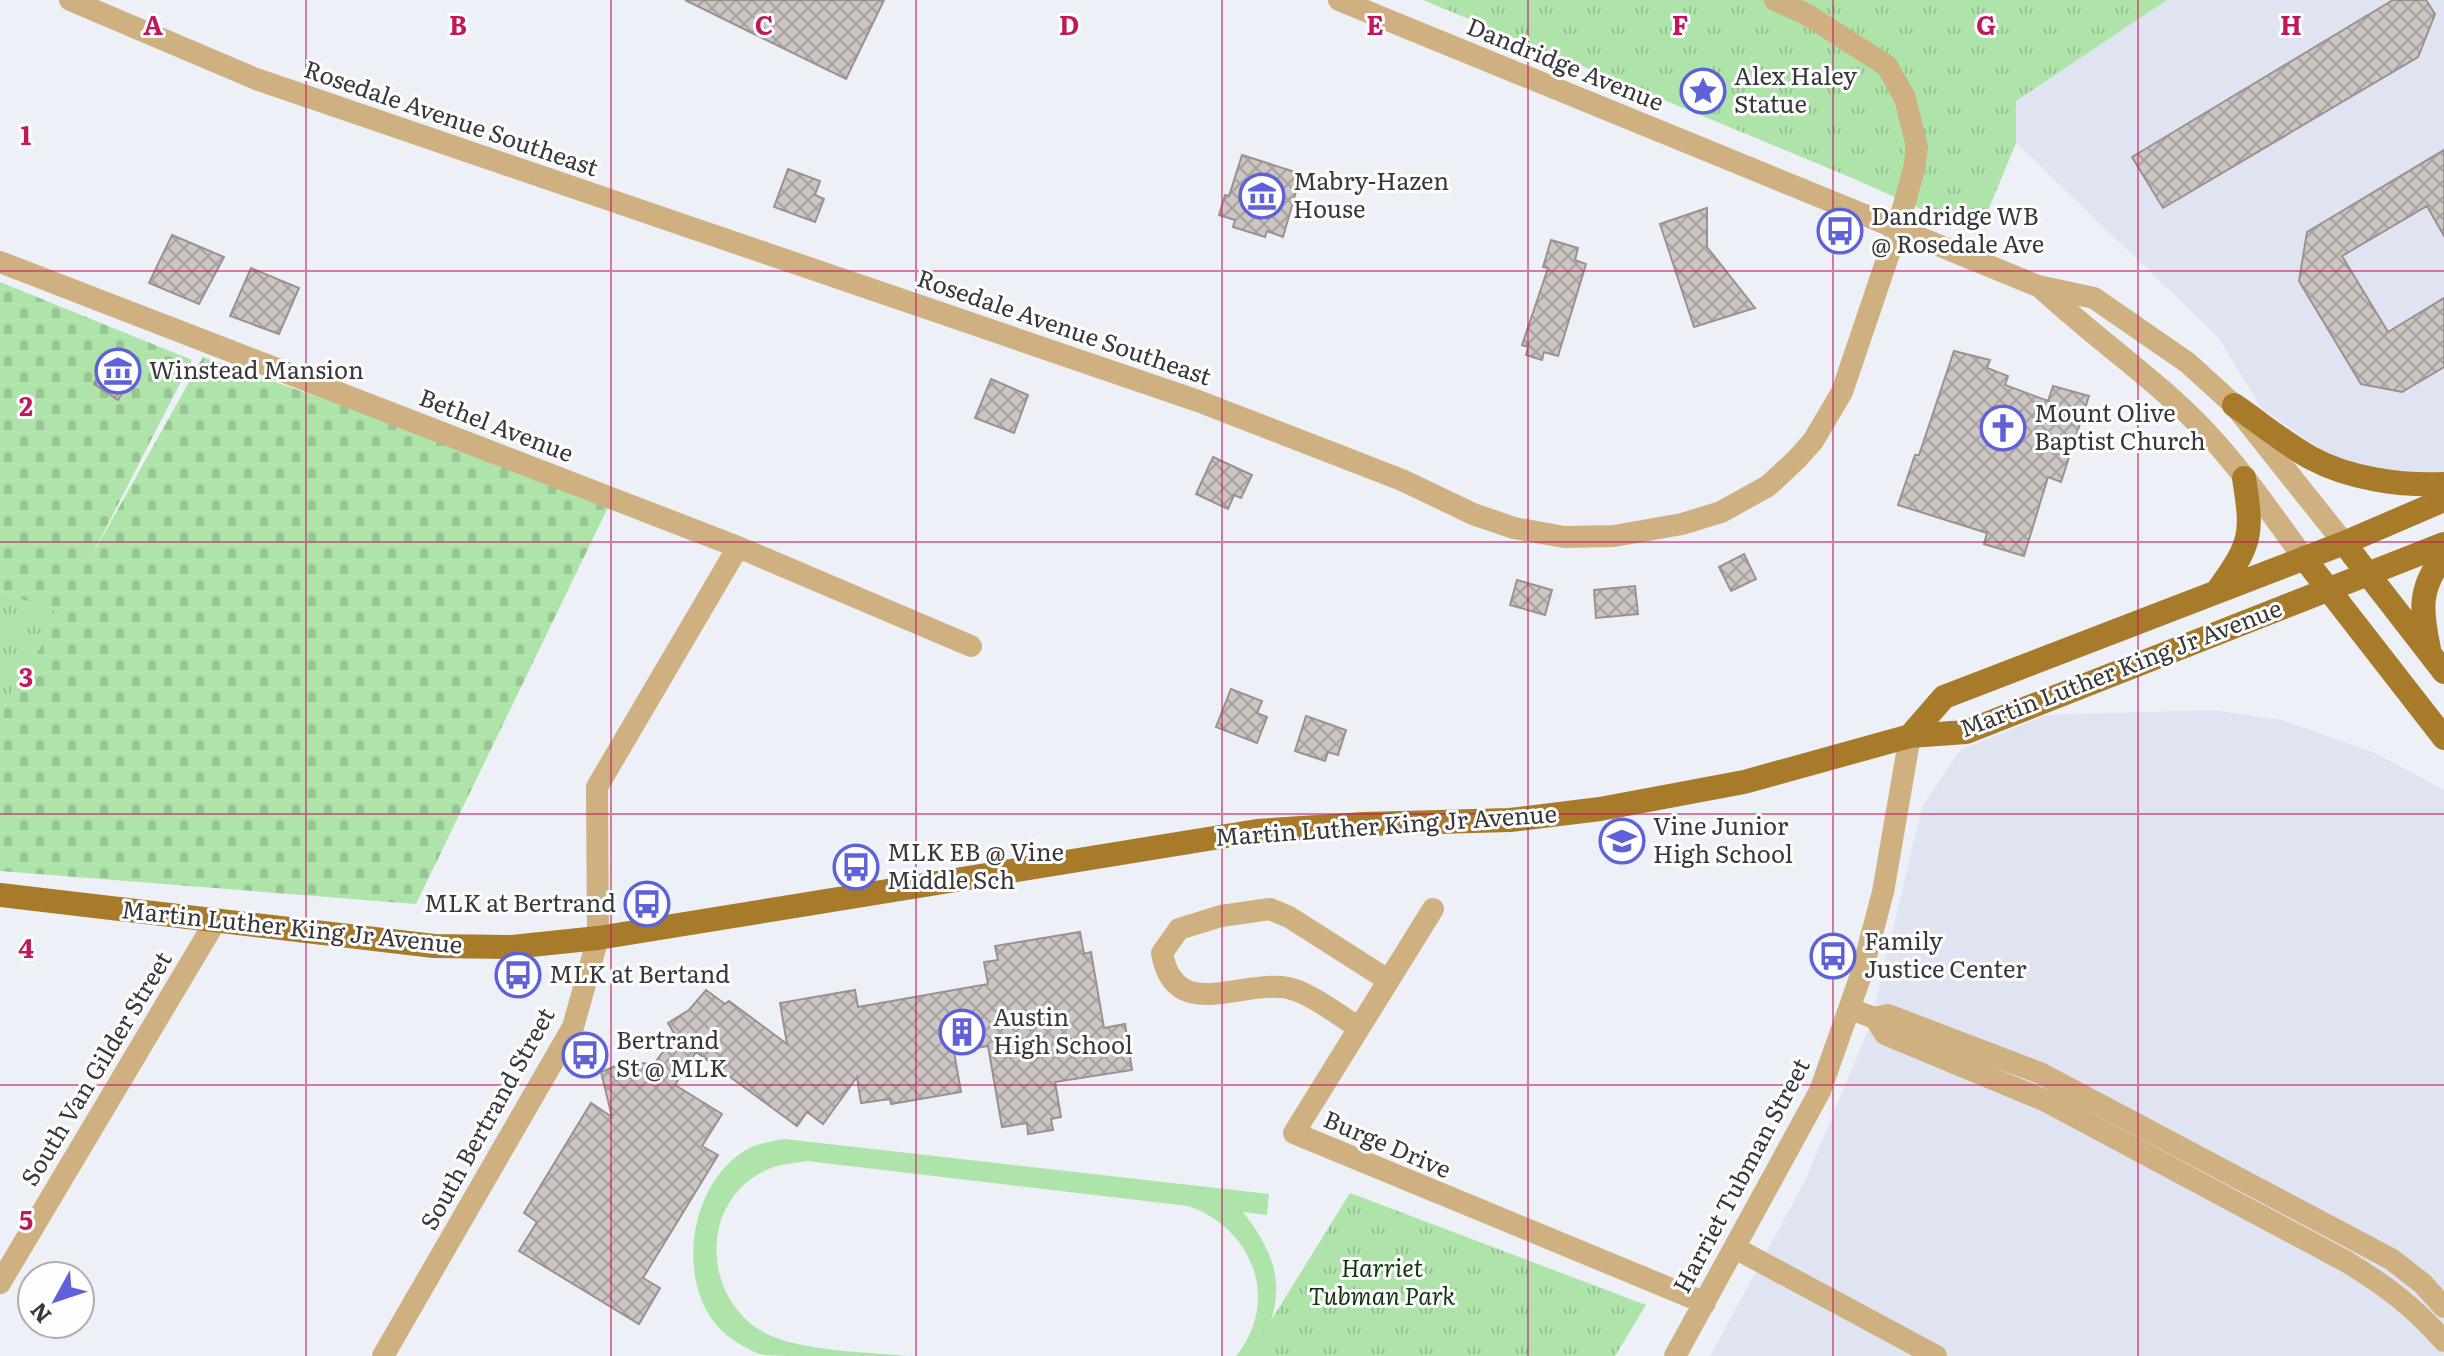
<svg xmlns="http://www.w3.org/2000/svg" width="2444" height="1356" font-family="Literata,serif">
	<defs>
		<pattern id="cemetery-stones" width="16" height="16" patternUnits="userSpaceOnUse" patternTransform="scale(2)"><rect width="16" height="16" fill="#aee3a9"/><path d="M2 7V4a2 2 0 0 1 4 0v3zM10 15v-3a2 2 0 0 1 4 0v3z" fill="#96c492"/></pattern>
		<pattern id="park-tufts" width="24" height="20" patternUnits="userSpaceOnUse" patternTransform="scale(2)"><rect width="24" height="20" fill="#aee3a9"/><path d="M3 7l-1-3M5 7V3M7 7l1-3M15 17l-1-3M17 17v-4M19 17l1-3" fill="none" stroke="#96c492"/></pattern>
		<pattern id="building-cross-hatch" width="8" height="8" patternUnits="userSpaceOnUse" patternTransform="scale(2)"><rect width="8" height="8" fill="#ccc5c2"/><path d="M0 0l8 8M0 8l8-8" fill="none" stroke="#a7a19f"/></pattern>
	</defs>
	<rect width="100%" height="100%" fill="#eef0f7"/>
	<path fill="#e0e4f2" d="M2167,0H2444V474L2378,470L2324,452L2261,408L2218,337L2016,143V101Z
		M2212,710L2282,720L2375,753L2444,790V1356H1710L1806,1179L1870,1026L1922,807L1960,750L2046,715Z"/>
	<path fill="#aee3a9" d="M785,1139L1269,1194L1267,1215L1243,1212C1284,1265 1285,1297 1257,1356H1236C1281,1301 1253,1228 1188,1206L807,1161C795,1163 782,1164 771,1168C698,1197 700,1300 767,1334C801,1351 867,1352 906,1356C871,1356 837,1356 802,1356C789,1356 771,1356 759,1354C743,1347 724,1336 714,1322C677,1273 691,1185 744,1151C756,1144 771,1141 785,1139Z"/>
	<path fill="url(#cemetery-stones)" d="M0,282L192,360L89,561L203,357L612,499L416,904L0,871V714L60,614L0,591Z"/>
	<path fill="url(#park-tufts)" d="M1423,0H2167L2016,101V143L1978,235L1857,180Z
		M0,591L61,614L0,714Z
		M1350,1193L1646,1305L1615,1356H1249Z"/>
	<path fill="url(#building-cross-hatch)" stroke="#99928f" stroke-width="2" d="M685,0H884L846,79Z
		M2393,0H2426L2435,14L2418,57L2163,208L2132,157Z
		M2444,150V236L2427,206L2342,256L2388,332L2444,298V367L2402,392L2361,384L2299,281L2307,232Z
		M1242,155L1301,174L1283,237L1267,231L1265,237L1233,227L1235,220L1219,215L1225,195L1229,196Z
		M788,169L820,181L815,195L824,199L815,222L774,207Z
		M1707,208V247L1755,308L1694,327L1660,224Z
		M172,235L224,257L199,304L149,283Z
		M1551,240L1578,248L1575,260L1586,264L1558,356L1544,352L1542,360L1526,355L1528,347L1522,345L1548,268L1543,267Z
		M251,268L299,288L279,334L230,316Z
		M1954,351L1990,360L1987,368L2008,376L2005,385L2048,401L2053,386L2089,396L2061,482L2048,477L2024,556L1984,544L1987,533L1898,505L1915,455H1919Z
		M110,352L139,364L118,400L94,384Z
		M991,379L1028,395L1014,433L975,418Z
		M1213,457L1252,475L1241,498L1234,495L1228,509L1196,494Z
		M1744,554L1756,579L1731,591L1719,567Z
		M1517,580L1552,590L1545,615L1510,605Z
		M1635,586L1638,614L1596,618L1594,590Z
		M1231,689L1262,701L1257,713L1267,717L1257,743L1216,727Z
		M1306,716L1346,730L1338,755L1328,752L1325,761L1295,751Z
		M1080,932L1084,954L1091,952L1104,1028L1125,1024L1132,1070L1055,1082L1061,1117L1051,1119L1053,1130L1028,1134L1027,1123L1002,1127L988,1046L954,1052L961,1092L891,1104L890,1099L861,1103L857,1077L823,1124L807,1112L797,1126L696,1052L675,1085L722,1114L702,1146L718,1155L643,1278L660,1288L639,1324L519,1251L537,1222L524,1213L591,1103L612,1117L601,1072L625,1062L654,1064L675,1035L668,1023L689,1010L706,990L725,1004L729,1001L787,1044L780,1003L855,990L858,1007L988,984L984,962L998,960L995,946Z"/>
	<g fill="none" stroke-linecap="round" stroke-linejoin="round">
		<path stroke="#cfb181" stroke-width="22" d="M70,0L256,79L1198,401L1402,480L1473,514L1514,528L1564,537L1614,536L1682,524L1721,512L1768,486L1797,459L1813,441L1842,392L1897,230L1914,169L1917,147L1905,98L1887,66L1806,14L1775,0
			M1339,0L2038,286L2094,298L2188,363L2234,405L2344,543
			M0,262L738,547L971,646
			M2039,286C2093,337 2155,378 2206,432C2242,470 2272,515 2304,558
			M1433,909L1294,1133L1705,1303
			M1850,1009L1875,1018L1888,1015L2040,1073L2391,1259L2422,1283L2444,1307
			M1875,1018L1885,1034L2046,1101L2347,1262C2386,1286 2414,1307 2444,1341
			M1359,1028C1338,1015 1306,989 1282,987C1237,982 1174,1022 1162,953L1179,929L1221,916L1270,909L1289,917L1388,980
			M1735,1248L1936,1356
			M0,1283L215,922
			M383,1356L573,1027L598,938L597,787L738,547
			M1675,1356L1820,1091L1861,975L1883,892L1910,736"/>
		<path stroke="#a87b2b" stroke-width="24" d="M2234,405C2259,422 2284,443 2311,458C2350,479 2401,486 2444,484
			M2344,543L2444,672
			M2304,558L2444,738
			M2218,590C2252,543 2253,534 2244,478
			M2429,649C2421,611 2418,588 2444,556
			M1910,736L1944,697L2344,543L2444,500
			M0,895L434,946L512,947L598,938L1257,831L1364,824L1510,820L1600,809L1744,782L1910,736L1966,732L2444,544"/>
	</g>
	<path fill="none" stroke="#c2185b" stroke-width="2" stroke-opacity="0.55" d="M306,0V1356M611,0V1356M916,0V1356M1222,0V1356M1528,0V1356M1833,0V1356M2138,0V1356M0,271H2444M0,542H2444M0,814H2444M0,1085H2444"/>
	<defs>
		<g id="sight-ring" transform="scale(2.3)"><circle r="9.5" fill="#fefefe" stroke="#5f61d9" stroke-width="1.5"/><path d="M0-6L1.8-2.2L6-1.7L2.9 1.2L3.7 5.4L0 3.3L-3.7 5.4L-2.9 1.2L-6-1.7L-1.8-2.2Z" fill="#5f61d9"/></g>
		<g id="museum-ring" transform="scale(2.3)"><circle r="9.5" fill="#fefefe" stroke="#5f61d9" stroke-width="1.5"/><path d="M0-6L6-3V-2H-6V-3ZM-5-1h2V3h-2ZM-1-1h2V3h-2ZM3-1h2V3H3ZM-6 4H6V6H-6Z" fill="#5f61d9"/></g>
		<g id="bus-ring" transform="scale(2.3)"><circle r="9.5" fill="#fefefe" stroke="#5f61d9" stroke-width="1.5"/><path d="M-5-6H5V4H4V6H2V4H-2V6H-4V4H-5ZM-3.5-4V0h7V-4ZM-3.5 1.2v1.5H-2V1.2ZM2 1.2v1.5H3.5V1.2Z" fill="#5f61d9"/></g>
		<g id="church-ring" transform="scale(2.3)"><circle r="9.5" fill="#fefefe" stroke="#5f61d9" stroke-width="1.5"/><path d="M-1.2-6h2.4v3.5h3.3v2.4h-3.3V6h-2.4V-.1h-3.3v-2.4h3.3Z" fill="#5f61d9"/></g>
		<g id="school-ring" transform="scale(2.3)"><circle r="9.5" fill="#fefefe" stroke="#5f61d9" stroke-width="1.5"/><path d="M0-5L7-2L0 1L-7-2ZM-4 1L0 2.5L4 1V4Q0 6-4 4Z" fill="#5f61d9"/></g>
		<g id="building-ring" transform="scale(2.3)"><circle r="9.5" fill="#fefefe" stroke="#5f61d9" stroke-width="1.5"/><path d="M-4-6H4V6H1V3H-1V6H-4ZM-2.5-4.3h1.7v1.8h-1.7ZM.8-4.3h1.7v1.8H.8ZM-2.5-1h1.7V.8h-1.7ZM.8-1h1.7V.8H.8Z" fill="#5f61d9"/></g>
	</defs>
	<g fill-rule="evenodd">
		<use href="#sight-ring" x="1703" y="91"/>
		<use href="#museum-ring" x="1262" y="196"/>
		<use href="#bus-ring" x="1840" y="231"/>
		<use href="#museum-ring" x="118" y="371"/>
		<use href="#church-ring" x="2003" y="428"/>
		<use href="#school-ring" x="1622" y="841"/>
		<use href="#bus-ring" x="856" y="867"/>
		<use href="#bus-ring" x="647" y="904"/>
		<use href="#bus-ring" x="1833" y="956"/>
		<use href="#bus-ring" x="518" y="975"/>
		<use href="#building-ring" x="962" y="1032"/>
		<use href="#bus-ring" x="585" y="1055"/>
	</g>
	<g text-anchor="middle" stroke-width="6" stroke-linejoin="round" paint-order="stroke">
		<g font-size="24" fill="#38383b" stroke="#fefefe">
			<text transform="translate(1565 65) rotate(22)" y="8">Dandridge Avenue</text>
			<text transform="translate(451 119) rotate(19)" y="8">Rosedale Avenue Southeast</text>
			<text transform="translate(1064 328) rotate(19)" y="8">Rosedale Avenue Southeast</text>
			<text transform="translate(496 426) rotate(21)" y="8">Bethel Avenue</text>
			<text transform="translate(2121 669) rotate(-21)" y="8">Martin Luther King Jr Avenue</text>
			<text transform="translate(1386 826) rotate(-4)" y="8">Martin Luther King Jr Avenue</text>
			<text transform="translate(292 928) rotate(6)" y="8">Martin Luther King Jr Avenue</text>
			<text transform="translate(97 1069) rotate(-59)" y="8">South Van Gilder Street</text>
			<text transform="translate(488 1119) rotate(-61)" y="8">South Bertrand Street</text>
			<text transform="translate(1387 1145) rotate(23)" y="8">Burge Drive</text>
			<text transform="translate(1742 1176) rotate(-62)" y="8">Harriet Tubman Street</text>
		</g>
		<g font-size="24" fill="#38383b" stroke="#fefefe" text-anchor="start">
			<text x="1734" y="85">Alex Haley<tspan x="1734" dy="28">Statue</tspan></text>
			<text x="1293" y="190">Mabry-Hazen<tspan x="1293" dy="28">House</tspan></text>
			<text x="1871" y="225">Dandridge WB<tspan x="1871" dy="28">@ Rosedale Ave</tspan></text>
			<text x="149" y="379">Winstead Mansion</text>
			<text x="2034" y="422">Mount Olive<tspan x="2034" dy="28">Baptist Church</tspan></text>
			<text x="1653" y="835">Vine Junior<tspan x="1653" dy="28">High School</tspan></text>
			<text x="887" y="861">MLK EB @ Vine<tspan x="887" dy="28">Middle Sch</tspan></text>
			<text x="616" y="912" text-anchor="end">MLK at Bertrand</text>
			<text x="1864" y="950">Family<tspan x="1864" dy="28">Justice Center</tspan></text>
			<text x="549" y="983">MLK at Bertand</text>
			<text x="993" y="1026">Austin<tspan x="993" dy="28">High School</tspan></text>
			<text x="616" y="1049">Bertrand<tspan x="616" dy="28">St @ MLK</tspan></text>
		</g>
		<g font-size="24" font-style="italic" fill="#10360e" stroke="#fefefe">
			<text x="1382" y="1277">Harriet<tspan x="1382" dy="28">Tubman Park</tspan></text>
		</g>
	</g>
	<g font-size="26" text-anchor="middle" font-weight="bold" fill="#c2185b" stroke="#fefefe" stroke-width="6" stroke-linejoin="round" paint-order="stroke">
		<text x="153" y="35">A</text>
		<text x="458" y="35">B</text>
		<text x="764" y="35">C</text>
		<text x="1069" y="35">D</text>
		<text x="1375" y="35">E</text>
		<text x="1680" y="35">F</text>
		<text x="1986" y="35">G</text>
		<text x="2291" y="35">H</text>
		<text x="26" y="145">1</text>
		<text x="26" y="416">2</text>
		<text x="26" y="687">3</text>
		<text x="26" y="958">4</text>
		<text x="26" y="1230">5</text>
	</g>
	<g transform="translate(56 1300) rotate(230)"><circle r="38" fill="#fefefe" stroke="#afafb0" stroke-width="2"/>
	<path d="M0-6L14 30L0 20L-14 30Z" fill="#5f61d9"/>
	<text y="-12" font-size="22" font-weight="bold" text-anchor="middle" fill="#38383b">N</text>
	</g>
</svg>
